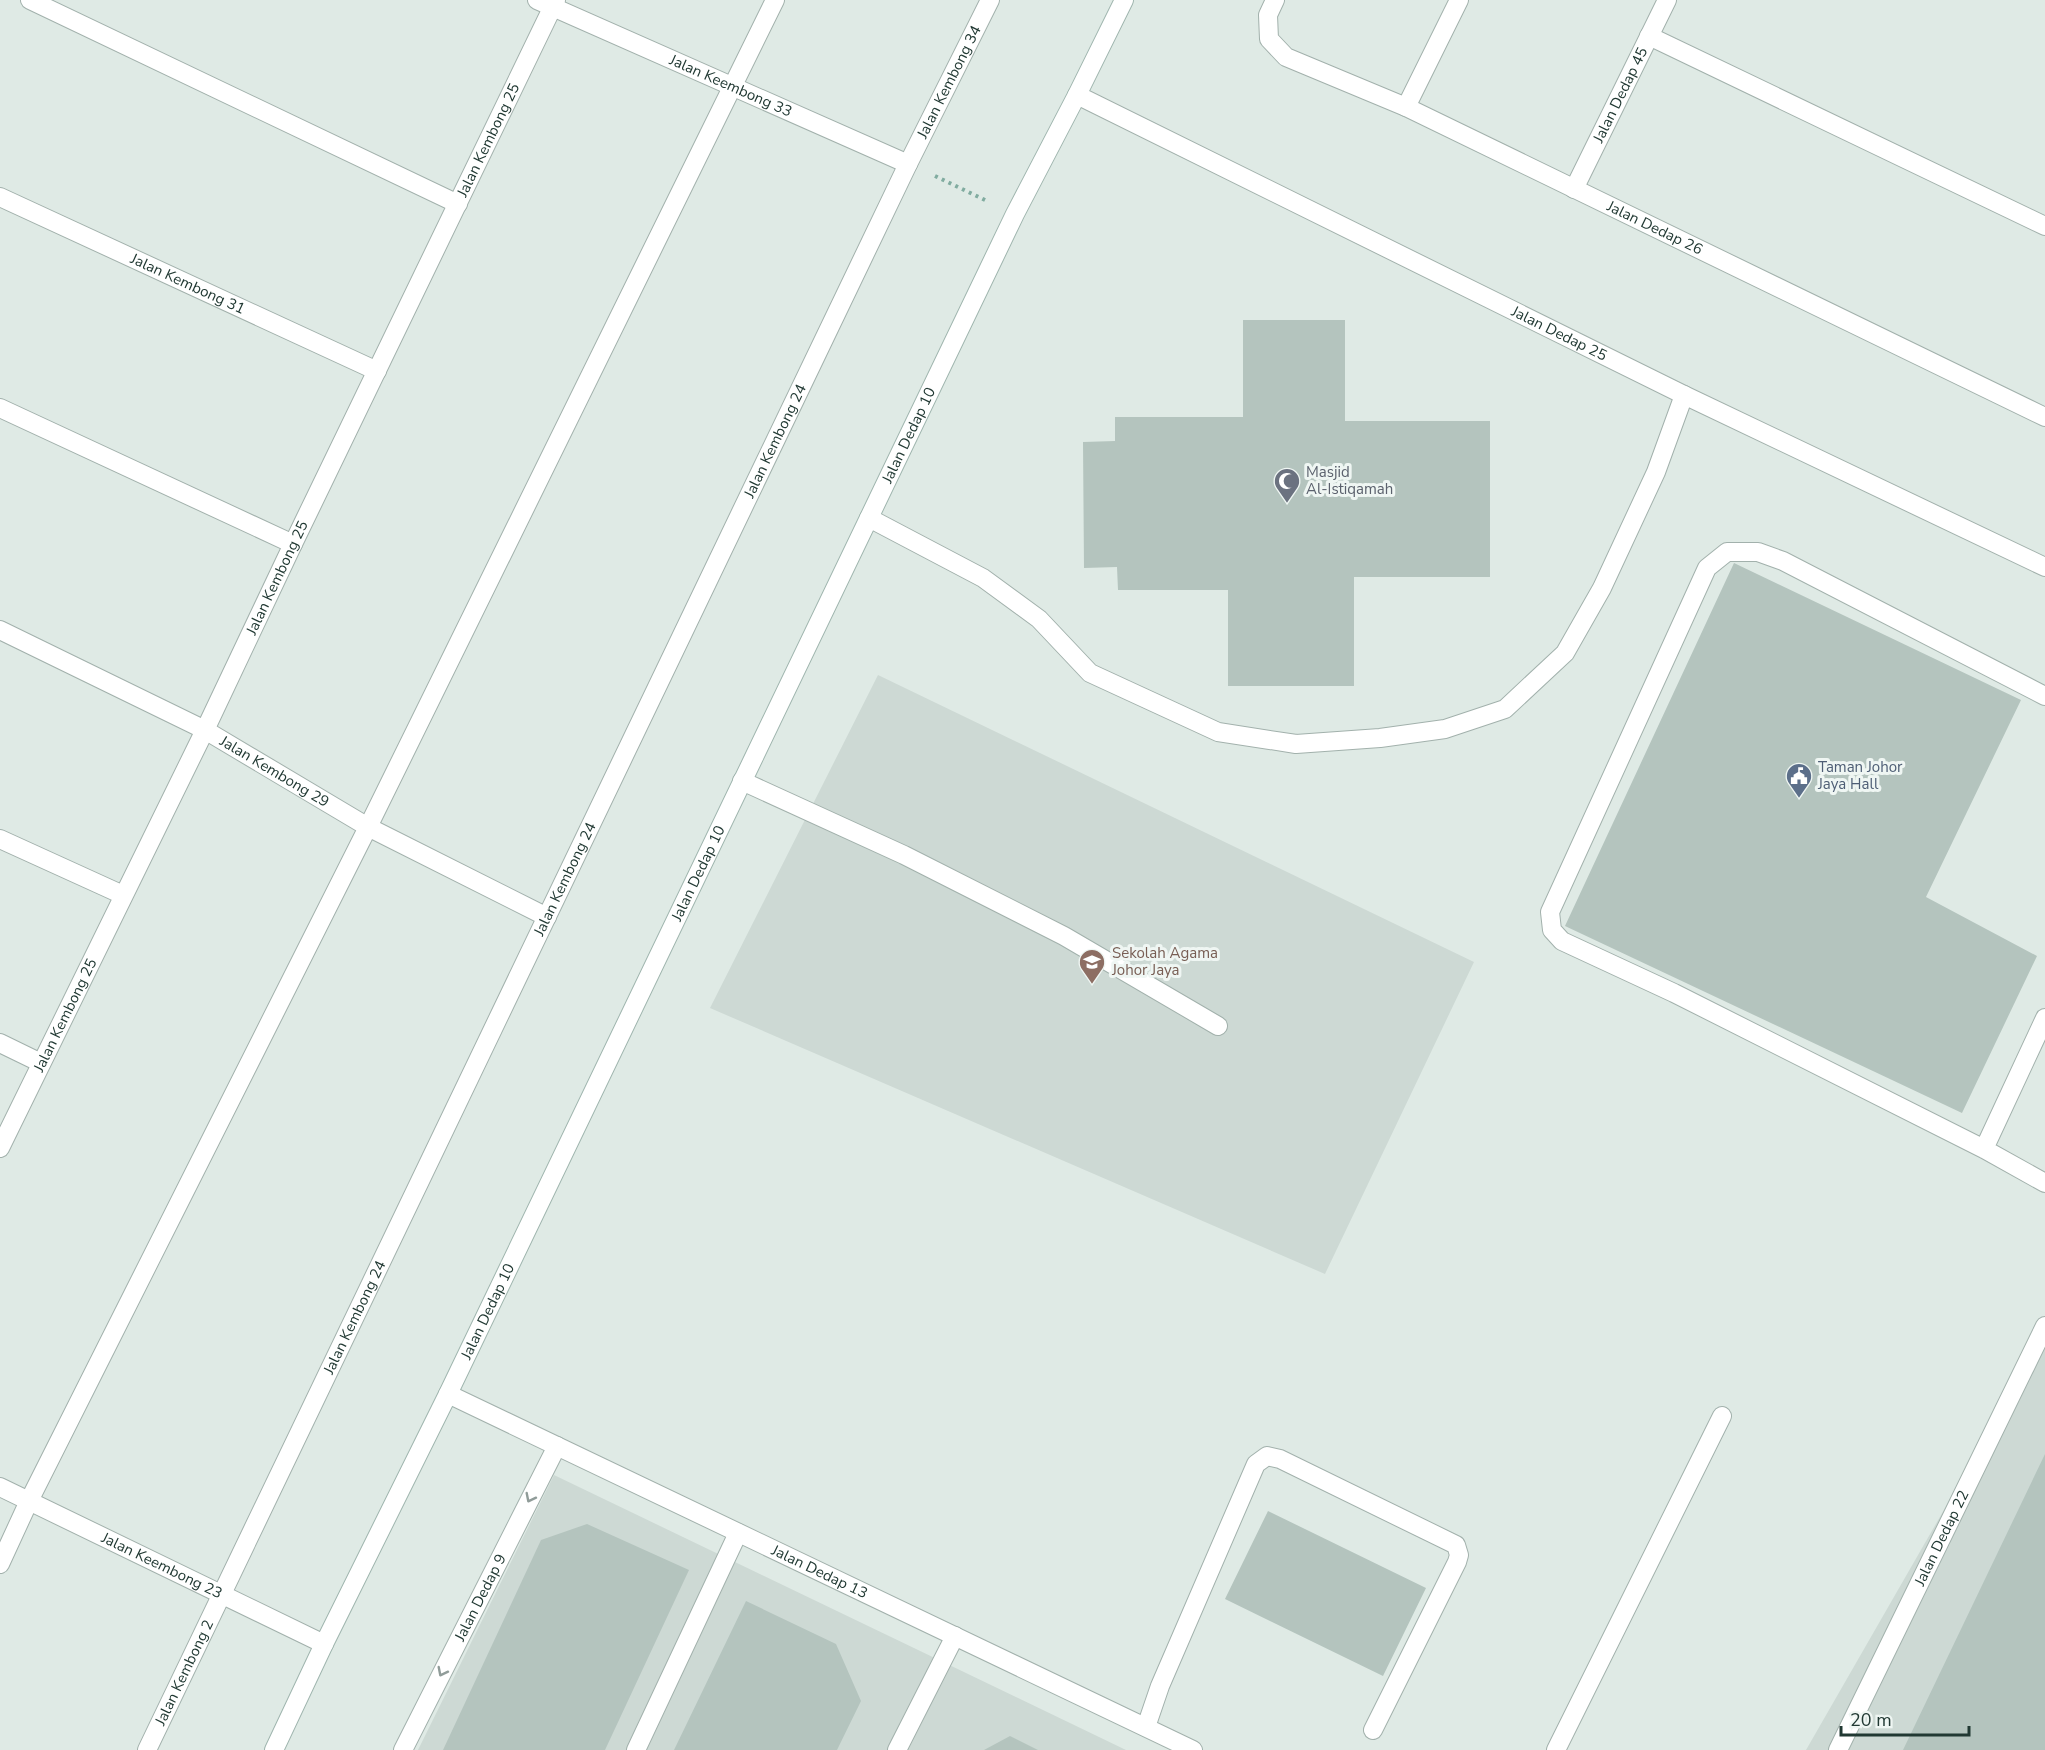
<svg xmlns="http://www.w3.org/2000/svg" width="2045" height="1750" font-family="'Nunito Sans',sans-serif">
	<rect width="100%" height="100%" fill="#dfeae5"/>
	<path fill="#cdd9d4" d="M878,675L1474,962L1325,1274L710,1008Z
		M2045,1334V1750H1806Z
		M554,1475L1126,1750H418Z"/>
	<path fill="#b4c4be" d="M1243,320H1345V421H1490V577H1354V686H1228V590H1118L1117,567L1084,568L1083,442L1115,441V417H1243Z
		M1734,563L2021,700L1926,897L2037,956L1962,1113L1565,926Z
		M2045,1454V1750H1903Z
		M1268,1511L1426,1588L1383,1676L1225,1599Z
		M587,1524L689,1570L605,1750H443L541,1540Z
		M746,1601L836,1644L861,1701L837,1750H674Z
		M1010,1736L1038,1750H984Z"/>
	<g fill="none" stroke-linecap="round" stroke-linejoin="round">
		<g stroke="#a2b1ac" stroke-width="20">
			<path id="service" d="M30,0L458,204
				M1649,36L2045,226
				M1406,107L1459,0
				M0,408L293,544
				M869,518L983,578L1039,619L1090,673L1218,732L1296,744L1380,738L1445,729L1505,709L1565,653L1602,588L1656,472L1684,395
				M2045,696L1783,561L1758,552H1727L1707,568L1550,912L1552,930L1562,941L1674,993L1984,1149L2045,1183
				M742,781L904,855L1064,936L1218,1026
				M0,839L123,895
				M1984,1149L2045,1018
				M0,1564L29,1501L368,827L775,0
				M1146,1727L1160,1686L1256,1464L1267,1456L1280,1459L1456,1545L1459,1555L1457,1562L1373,1730
				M636,1750L738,1533
				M1556,1750L1722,1416"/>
		</g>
		<g stroke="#a2b1ac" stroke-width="20">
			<g id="minor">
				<path id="s1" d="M537,0L908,164"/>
				<path id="s2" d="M1275,0L1268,15L1269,39L1286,57L1406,107L2045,417"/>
				<path id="s3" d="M1574,189L1667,0"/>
				<path id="s4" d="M0,197L377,371"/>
				<path id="s5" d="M0,630L205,730L368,827L547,917"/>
				<path d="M0,1043L41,1063"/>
				<path id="s6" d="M0,1148L205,730L293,544L556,0"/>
				<path id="s7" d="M448,1394L1193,1750"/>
				<path id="s8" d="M147,1750L908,164L990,0"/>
				<path id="s9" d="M403,1750L557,1446"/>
				<path d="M897,1750L955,1636"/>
				<path id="s10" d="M1838,1750L2045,1326"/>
			</g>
		</g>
		<g stroke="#a2b1ac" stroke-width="20">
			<g id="tertiary">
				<path id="s11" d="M1077,95L1684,395L2045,567"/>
				<path id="s12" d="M0,1487L324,1644"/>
			</g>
		</g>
		<g stroke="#9fb5ae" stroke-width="20">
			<g id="secondary">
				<path id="s13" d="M274,1750L324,1644L448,1394L1015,214L1077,95L1124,0"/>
			</g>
		</g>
		<path stroke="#81aca0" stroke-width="4" stroke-dasharray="3 4.5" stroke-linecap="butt" d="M935,176L987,201"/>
		<use href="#service" stroke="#fff" stroke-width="18"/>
		<use href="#minor" stroke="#fff" stroke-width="18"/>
		<use href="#tertiary" stroke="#fff" stroke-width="18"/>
		<use href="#secondary" stroke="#fff" stroke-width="18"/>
	</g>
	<defs><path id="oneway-chevron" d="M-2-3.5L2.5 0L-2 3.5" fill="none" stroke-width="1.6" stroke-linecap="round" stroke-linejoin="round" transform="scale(1.5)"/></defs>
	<g stroke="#909c99">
		<use href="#oneway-chevron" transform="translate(530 1498) rotate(117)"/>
		<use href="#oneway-chevron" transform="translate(442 1672) rotate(117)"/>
	</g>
	<defs>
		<g id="mosque-pin" transform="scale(1.35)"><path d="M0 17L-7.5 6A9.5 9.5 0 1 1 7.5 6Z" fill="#6b7280" stroke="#eff6f3"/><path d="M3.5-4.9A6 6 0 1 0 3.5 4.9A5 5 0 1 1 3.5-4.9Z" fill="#fff"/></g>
		<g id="civic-pin" transform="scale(1.35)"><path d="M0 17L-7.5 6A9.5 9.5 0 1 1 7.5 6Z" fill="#5c6f8a" stroke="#eff6f3"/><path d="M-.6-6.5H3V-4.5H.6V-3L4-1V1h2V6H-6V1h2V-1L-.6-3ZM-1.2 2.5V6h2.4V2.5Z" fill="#fff"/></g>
		<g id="school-pin" transform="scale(1.35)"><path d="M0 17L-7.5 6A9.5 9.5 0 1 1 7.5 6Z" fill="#8d6e63" stroke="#eff6f3"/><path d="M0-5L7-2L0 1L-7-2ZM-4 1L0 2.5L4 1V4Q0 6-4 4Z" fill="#fff"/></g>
	</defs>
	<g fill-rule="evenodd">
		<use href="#mosque-pin" x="1287" y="481"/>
		<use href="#civic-pin" x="1799" y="776"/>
		<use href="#school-pin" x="1092" y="962"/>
	</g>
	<g text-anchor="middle" stroke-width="6" stroke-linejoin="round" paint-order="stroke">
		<g font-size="15" fill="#213933" stroke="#eff6f3">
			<text dy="5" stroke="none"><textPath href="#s8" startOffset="1851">Jalan Kembong 34</textPath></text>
			<text dy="5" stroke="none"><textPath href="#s1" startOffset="212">Jalan Keembong 33</textPath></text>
			<text dy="5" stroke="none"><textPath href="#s3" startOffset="105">Jalan Dedap 45</textPath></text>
			<text dy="5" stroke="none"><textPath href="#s6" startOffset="1120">Jalan Kembong 25</textPath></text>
			<text dy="5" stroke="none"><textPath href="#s2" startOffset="472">Jalan Dedap 26</textPath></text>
			<text dy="5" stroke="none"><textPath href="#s4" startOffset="207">Jalan Kembong 31</textPath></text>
			<text dy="5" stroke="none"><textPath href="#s11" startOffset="538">Jalan Dedap 25</textPath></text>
			<text dy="5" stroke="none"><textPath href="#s13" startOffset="1460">Jalan Dedap 10</textPath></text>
			<text dy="5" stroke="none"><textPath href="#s8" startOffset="1452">Jalan Kembong 24</textPath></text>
			<text dy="5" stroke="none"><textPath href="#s6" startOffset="634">Jalan Kembong 25</textPath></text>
			<text dy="5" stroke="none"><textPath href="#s5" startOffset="309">Jalan Kembong 29</textPath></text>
			<text dy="5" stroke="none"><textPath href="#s13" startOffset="974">Jalan Dedap 10</textPath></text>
			<text dy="5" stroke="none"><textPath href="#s8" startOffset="966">Jalan Kembong 24</textPath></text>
			<text dy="5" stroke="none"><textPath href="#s6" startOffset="148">Jalan Kembong 25</textPath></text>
			<text dy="5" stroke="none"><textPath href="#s13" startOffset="488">Jalan Dedap 10</textPath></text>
			<text dy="5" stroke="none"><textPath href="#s8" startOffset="480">Jalan Kembong 24</textPath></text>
			<text dy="5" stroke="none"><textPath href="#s10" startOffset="236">Jalan Dedap 22</textPath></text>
			<text dy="5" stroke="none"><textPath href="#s12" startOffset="180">Jalan Keembong 23</textPath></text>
			<text dy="5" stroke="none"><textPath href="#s7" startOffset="412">Jalan Dedap 13</textPath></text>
			<text dy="5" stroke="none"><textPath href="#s9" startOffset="171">Jalan Dedap 9</textPath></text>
			<text dy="5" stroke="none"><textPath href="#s8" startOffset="86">Jalan Kembong 2</textPath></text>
		</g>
		<g font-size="15" fill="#5b616d" stroke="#eff6f3" text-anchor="start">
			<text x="1306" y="477">Masjid<tspan x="1306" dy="17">Al-Istiqamah</tspan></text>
		</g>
		<g font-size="15" fill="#4e5e75" stroke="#eff6f3" text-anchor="start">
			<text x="1818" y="772">Taman Johor<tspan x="1818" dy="17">Jaya Hall</tspan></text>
		</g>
		<g font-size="15" fill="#785e54" stroke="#eff6f3" text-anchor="start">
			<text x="1112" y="958">Sekolah Agama<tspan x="1112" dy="17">Johor Jaya</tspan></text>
		</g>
	</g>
	<path d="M1841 1726v9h128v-9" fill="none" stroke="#213933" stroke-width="3"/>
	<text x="1850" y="1726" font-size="18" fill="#213933" stroke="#eff6f3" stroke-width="4.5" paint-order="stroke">20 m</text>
</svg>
